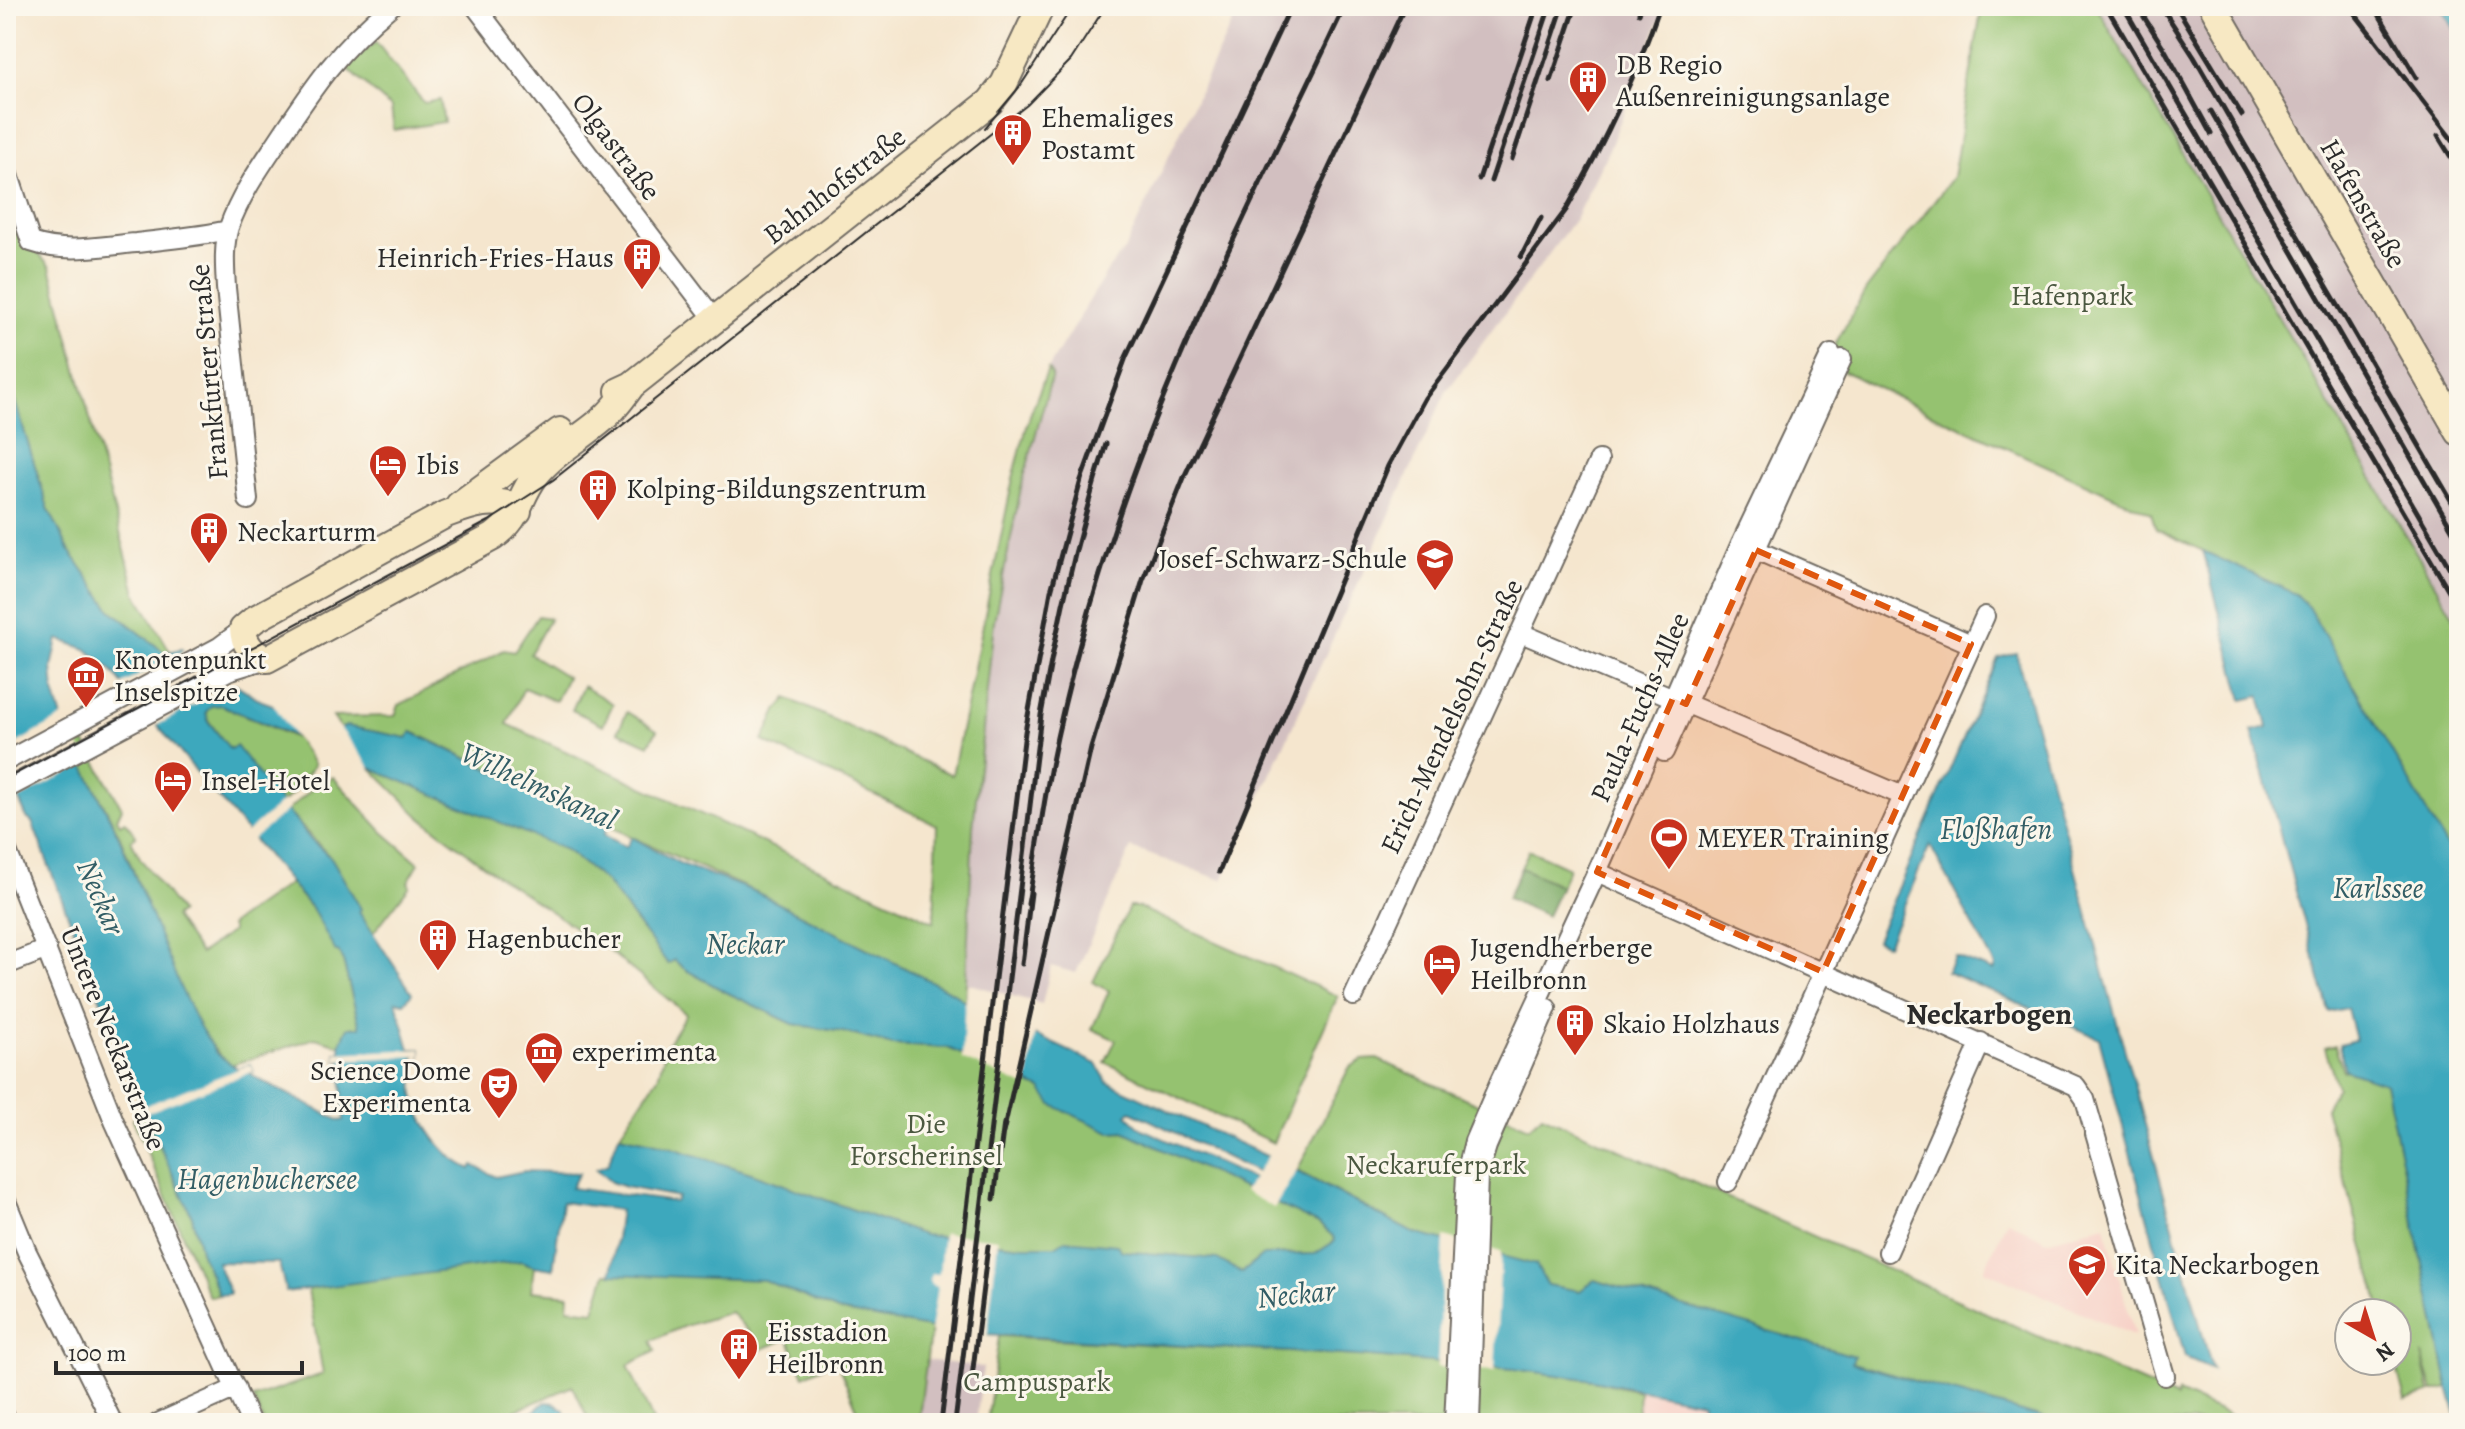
<svg xmlns="http://www.w3.org/2000/svg" width="2465" height="1429" font-family="Alegreya,serif">
	<rect width="100%" height="100%" fill="#fbf7ec"/>
	<filter id="ink" filterUnits="userSpaceOnUse"><feTurbulence type="fractalNoise" baseFrequency=".0125" numOctaves="2"/><feDisplacementMap in="SourceGraphic" scale="16" xChannelSelector="R" yChannelSelector="G"/><feConvolveMatrix kernelMatrix="1 2 1 2 8 2 1 2 1" color-interpolation-filters="sRGB"/></filter>
	<filter id="wash" filterUnits="userSpaceOnUse"><feTurbulence type="fractalNoise" baseFrequency=".006" numOctaves="4" result="noise"/><feDisplacementMap in="SourceGraphic" scale="32" xChannelSelector="R" yChannelSelector="G"/><feGaussianBlur stdDeviation="1.8" result="paint"/><feColorMatrix in="noise" values="0 0 0 0 0 0 0 0 0 0 0 0 0 0 0 0 0 1.4 0 .05"/><feComposite in="paint" operator="in"/></filter>
	<g filter="url(#wash)">
		<rect width="100%" height="100%" fill="#f5e6ce"/>
		<path fill="#f7d1c7" d="M2007,1220L2047,1241L2105,1225L2135,1336L1984,1270Z
			M1639,1391L1703,1402L1701,1423H1637Z"/>
		<path fill="#d2bfc0" d="M1240,6H1665L1611,145L1575,219L1446,392L1222,880L1131,848L1076,973L1051,966L1042,1004L966,983L973,828L994,621L1021,488L1052,375L1048,369L1108,270L1126,247Z
			M2095,6H2440L2459,38V626Z
			M926,1360L983,1367L976,1423H918Z"/>
		<path fill="#95c270" stroke="#60764e" stroke-width="2" d="M1982,6H2096L2459,626V868L2307,605L2296,594L2156,529L2151,513L1925,411L1825,362L1866,290L1953,177Z
			M376,42L424,103L440,100L444,122L394,130L391,108L346,67Z
			M6,183L26,240L50,267L136,593L170,651L165,653L111,610L69,550L48,508L6,372Z
			M1048,369L1052,375L1021,488L994,621L973,828L965,1002L954,993L756,892L632,837L413,732L407,738L346,726L341,729L333,717L395,716L399,705L504,650L514,652L538,616L550,618L530,654L567,677L556,701L524,688L507,724L934,922L937,825L763,741L778,709L787,698L952,775L1013,478L1030,415Z
			M583,686L613,704L603,725L572,710Z
			M221,705L296,738L314,765L292,794L280,804L236,746L230,750L208,720L206,711L211,706Z
			M627,712L657,730L649,745L618,731Z
			M85,742L122,808L117,819L120,824L125,821L136,836L131,840L140,858L180,912L174,917L200,954L232,931L230,926L234,922L290,883L312,909L342,957L360,1028L348,1027L340,1045L315,1038L231,1065C184,1033 144,891 119,835C105,806 89,777 75,747Z
			M371,768L566,850L606,882L668,964L674,960L686,970L724,991L793,1024L843,1032L893,1045L948,1048L1041,1089L1110,1132L1124,1131L1319,1224L1333,1236L1335,1241L1315,1254L1263,1255L1242,1273L1217,1259L1023,1246L923,1235L751,1173L653,1142L619,1135L658,1077L667,1045L686,1014L607,949L498,876L420,817Z
			M333,777L383,832L419,863L408,882L410,886L373,933L358,911L332,859L287,811L323,779L326,782Z
			M1529,850L1569,868L1561,886L1521,868Z
			M1129,907H1138L1338,996L1273,1143L1105,1062L1116,1040L1092,1029L1109,991L1093,982Z
			M2335,1045L2343,1071L2345,1070L2385,1083L2449,1388L2433,1392L2422,1354L2430,1393L2405,1400L2395,1361H2397V1313H2382L2325,1108L2337,1087L2325,1048Z
			M1377,1059L1529,1127L1542,1115L2177,1398L2178,1393L2247,1423H2060L1852,1363L1853,1356L1595,1280L1580,1291L1546,1285L1535,1265L1411,1232L1297,1171L1349,1068L1362,1060Z
			M145,1114L192,1216L200,1251L219,1295L209,1297L133,1119Z
			M521,1261L534,1266L531,1291L569,1295L568,1308L594,1311L606,1273L764,1280L838,1311L931,1328L918,1423H863L836,1360L804,1376L788,1338L758,1351L752,1336L731,1312L682,1327L651,1341L656,1351L628,1365L654,1423H590L573,1386L486,1423H264L253,1398L323,1374L308,1290L329,1284Z
			M999,1336L1358,1356L1514,1369L1593,1380L1639,1391L1637,1423H987Z"/>
		<path fill="#78a862" stroke="#526a46" stroke-width="2" d="M1521,868L1561,886L1547,916L1507,898Z"/>
		<path fill="#3da8bd" stroke="#346a74" stroke-width="2" fill-rule="evenodd" d="M2440,6H2459V38Z
			M6,372L48,508L69,550L111,610L165,653L181,649L262,701L340,729L346,726L407,738L412,732L607,826L604,835L626,847L632,837L681,864L756,892L954,993L965,1002L1097,1064L1107,1082L1275,1160L1411,1232L1536,1265L1547,1285L1580,1291L1594,1280L1854,1356L1852,1363L2060,1423H1701L1702,1402L1593,1380L1514,1369L1358,1356L949,1332L838,1311L764,1280L611,1274L620,1210L562,1202L553,1269L534,1266L521,1261L286,1292L279,1263L217,1262L230,1294L219,1295L200,1251L192,1216L145,1114L32,822L27,818L6,770V704L9,697L6,682ZM58,639L86,649L110,669L313,910L336,952L338,951L342,957L360,1027H348L340,1045L341,1053H336V1060H341L344,1120L340,1121L258,1079L250,1073L254,1071L251,1064L238,1069L216,1053L197,1022L181,989L119,837L63,722L54,692L52,668ZM221,705L566,850L606,882L668,964L674,960L686,970L724,991L793,1024L843,1032L893,1045L948,1048L1041,1089L1052,1105L1110,1132L1124,1131L1319,1224L1333,1236L1335,1241L1315,1254L1263,1255L1242,1273L1217,1259L1122,1251L1117,1245L1065,1240L1055,1246H1023L923,1235L751,1173L653,1142L619,1135L608,1164L596,1169L611,1182L625,1187L678,1197L675,1202L571,1188L579,1173L524,1171L496,1177L473,1165L471,1169C444,1158 420,1123 414,1095C412,1082 415,1069 414,1056H421V1049H410L396,1001L404,1003L412,993L359,912L361,909L332,859L311,840L236,746L230,749L208,721L206,712L211,706ZM1131,1111L1263,1175L1259,1182L1142,1129L1127,1115Z
			M2203,551L2296,594L2307,605L2459,868V1423L2449,1388L2385,1083L2345,1070L2339,1044L2355,1040L2347,1008L2329,1012L2252,731L2268,727L2260,696L2243,700Z
			M2016,653L2212,1369L2185,1357L2099,1038L1947,972L1955,956L1993,971L1995,966L1930,845L1887,945L1876,940L1998,658Z
			M546,1402L554,1403L565,1410L567,1423H515C520,1415 527,1417 533,1412C539,1408 539,1405 546,1402Z"/>
		<path fill="#f5e6ce" d="M187,648L238,682L154,727L119,686Z
			M271,701L337,724L371,768L367,771L300,744Z
			M65,716L87,763L15,801L6,780V749Z
			M283,801L290,808L251,841L245,834Z
			M965,997L1036,1029L1027,1087L962,1059Z
			M421,1049V1056L336,1060V1053Z
			M251,1064L254,1071L141,1115L139,1108Z
			M1270,1153L1298,1168L1274,1208L1244,1191Z
			M943,1233L998,1239L987,1339L930,1332L937,1287L931,1285L929,1280L932,1274H939Z
			M1444,1237L1501,1252L1495,1371L1437,1367Z"/>
	</g>
	<g filter="url(#ink)">
		<g fill="none" stroke-linecap="round" stroke-linejoin="round">
			<g stroke="#726c64" stroke-width="22">
				<path id="street" d="M475,6L715,320
					M6,166L31,242C66,254 101,246 136,243C167,239 198,237 228,230
					M248,500L226,288C225,268 223,247 229,227C240,196 259,169 277,142C314,86 339,49 391,6
					M1747,546L1971,644
					M1521,633L1903,796
					M1664,752L1842,359
					M6,761L219,647L243,629
					M6,789L228,671L267,659
					M6,848L114,1121L251,1423
					M1597,872L2076,1086L2085,1099L2165,1376
					M6,965L47,949
					M1354,996L1599,460
					M1728,1182L1985,616
					M6,1201L27,1252L113,1423
					M1888,1252L1981,1042
					M6,1418L9,1423
					M158,1423L236,1388
					M1454,1423L1466,1174L1474,1141L1499,1083L1597,872L1741,543L1831,354
					M1470,1423L1478,1175L1487,1146L1547,1008"/>
			</g>
			<g stroke="#726c64" stroke-width="30">
				<path id="secondary" d="M2213,6L2459,432
					M619,391L632,385L990,102L1004,84L1041,6
					M459,505L560,431
					M518,511C499,494 467,506 446,514L255,619L243,629C244,645 253,654 267,659L493,537C521,517 517,500 535,476C553,453 581,438 603,419C615,409 623,397 632,385"/>
			</g>
			<use href="#street" stroke="#fff" stroke-width="18"/>
			<use href="#secondary" stroke="#f7e8c3" stroke-width="26"/>
			<path stroke="#2b2b2b" stroke-width="2" d="M985,128L1021,85L1073,6
				M6,779L489,521L553,480L1027,105L1071,60L1106,6"/>
			<path stroke="#2b2b2b" stroke-width="5" d="M2106,6L2459,608
				M2123,6L2459,584
				M2137,6L2165,50L2211,134
				M2161,6L2194,57L2459,514
				M2176,6L2242,115
				M2349,6L2457,146
				M2374,6L2416,77
				M1639,13L1642,6
				M1551,81L1576,6
				M2211,111L2459,541
				M2438,136L2459,170
				M1512,159L1563,6
				M1479,179L1537,6
				M1491,181L1550,6
				M1521,257L1541,218
				M1219,872L1388,466L1425,398L1566,210C1603,145 1636,76 1660,6
				M1028,904C1036,858 1042,812 1051,766C1068,680 1093,593 1121,509C1181,336 1267,172 1345,6
				M1022,964L1031,893
				M1003,1133L1091,748L1143,580L1185,475L1405,6
				M994,1199L1004,1123
				M972,1377L988,1246
				M941,1423L1025,732L1051,591L1081,480L1126,357L1291,6
				M955,1423L1041,715C1057,623 1078,533 1106,444"/>
		</g>
	</g>
	<path fill="#df570e" fill-opacity="0.2" stroke="#df570e" stroke-width="6" stroke-dasharray="16 10" stroke-linejoin="round" d="M1756,550L1971,644L1823,972L1597,872L1673,698L1686,704Z"/>
	<defs>
		<g id="building-pin" transform="scale(2)"><path d="M0 17L-7.5 6A9.5 9.5 0 1 1 7.5 6Z" fill="#c8321e" stroke="#fbf7ec"/><path d="M-4-6H4V6H1V3H-1V6H-4ZM-2.5-4.3h1.7v1.8h-1.7ZM.8-4.3h1.7v1.8H.8ZM-2.5-1h1.7V.8h-1.7ZM.8-1h1.7V.8H.8Z" fill="#fff"/></g>
		<g id="hotel-pin" transform="scale(2)"><path d="M0 17L-7.5 6A9.5 9.5 0 1 1 7.5 6Z" fill="#c8321e" stroke="#fbf7ec"/><path d="M-6-4.5h1.5V1H6V5H4.5V3h-9V5H-6ZM-4 0a1.8 1.8 0 1 1 3.6 0ZM.5 0V-2.5h3Q6-2.5 6 0Z" fill="#fff"/></g>
		<g id="school-pin" transform="scale(2)"><path d="M0 17L-7.5 6A9.5 9.5 0 1 1 7.5 6Z" fill="#c8321e" stroke="#fbf7ec"/><path d="M0-5L7-2L0 1L-7-2ZM-4 1L0 2.5L4 1V4Q0 6-4 4Z" fill="#fff"/></g>
		<g id="museum-pin" transform="scale(2)"><path d="M0 17L-7.5 6A9.5 9.5 0 1 1 7.5 6Z" fill="#c8321e" stroke="#fbf7ec"/><path d="M0-6L6-3V-2H-6V-3ZM-5-1h2V3h-2ZM-1-1h2V3h-2ZM3-1h2V3H3ZM-6 4H6V6H-6Z" fill="#fff"/></g>
		<g id="stadium-pin" transform="scale(2)"><path d="M0 17L-7.5 6A9.5 9.5 0 1 1 7.5 6Z" fill="#c8321e" stroke="#fbf7ec"/><path d="M0-5a6.5 5 0 1 0 0 10a6.5 5 0 1 0 0-10ZM-3.5-1.8h7v3.6h-7Z" fill="#fff"/></g>
		<g id="theatre-pin" transform="scale(2)"><path d="M0 17L-7.5 6A9.5 9.5 0 1 1 7.5 6Z" fill="#c8321e" stroke="#fbf7ec"/><path d="M-5-5.5Q0-4 5-5.5V0Q5 5 0 6Q-5 5-5 0ZM-3.3-2.5H-1v1.5H-3.3ZM1-2.5H3.3v1.5H1ZM-2.8 1Q0 5.5 2.8 1Z" fill="#fff"/></g>
	</defs>
	<g fill-rule="evenodd">
		<use href="#building-pin" x="1588" y="80"/>
		<use href="#building-pin" x="1013" y="133"/>
		<use href="#building-pin" x="642" y="257"/>
		<use href="#hotel-pin" x="388" y="464"/>
		<use href="#building-pin" x="598" y="488"/>
		<use href="#building-pin" x="209" y="531"/>
		<use href="#school-pin" x="1435" y="558"/>
		<use href="#museum-pin" x="86" y="675"/>
		<use href="#hotel-pin" x="173" y="780"/>
		<use href="#stadium-pin" x="1669" y="837"/>
		<use href="#building-pin" x="438" y="938"/>
		<use href="#hotel-pin" x="1442" y="963"/>
		<use href="#building-pin" x="1575" y="1023"/>
		<use href="#museum-pin" x="544" y="1051"/>
		<use href="#theatre-pin" x="499" y="1086"/>
		<use href="#school-pin" x="2087" y="1264"/>
		<use href="#building-pin" x="739" y="1347"/>
	</g>
	<g text-anchor="middle" stroke-width="6" stroke-linejoin="round" paint-order="stroke">
		<g font-size="28" fill="#2b2b2b" stroke="#fbf7ec" text-anchor="start">
			<text x="1616" y="74">DB Regio<tspan x="1616" dy="32">Außenreinigungsanlage</tspan></text>
			<text x="1041" y="127">Ehemaliges<tspan x="1041" dy="32">Postamt</tspan></text>
			<text x="614" y="267" text-anchor="end">Heinrich-Fries-Haus</text>
			<text x="416" y="474">Ibis</text>
			<text x="626" y="498">Kolping-Bildungszentrum</text>
			<text x="237" y="541">Neckarturm</text>
			<text x="1407" y="568" text-anchor="end">Josef-Schwarz-Schule</text>
			<text x="114" y="669">Knotenpunkt<tspan x="114" dy="32">Inselspitze</tspan></text>
			<text x="201" y="790">Insel-Hotel</text>
			<text x="1697" y="847">MEYER Training</text>
			<text x="466" y="948">Hagenbucher</text>
			<text x="1470" y="957">Jugendherberge<tspan x="1470" dy="32">Heilbronn</tspan></text>
			<text x="1603" y="1033">Skaio Holzhaus</text>
			<text x="572" y="1061">experimenta</text>
			<text x="471" y="1080" text-anchor="end">Science Dome<tspan x="471" dy="32">Experimenta</tspan></text>
			<text x="2115" y="1274">Kita Neckarbogen</text>
			<text x="767" y="1341">Eisstadion<tspan x="767" dy="32">Heilbronn</tspan></text>
		</g>
		<g font-size="28" fill="#2b2b2b" stroke="#fbf7ec">
			<text transform="translate(617 146) rotate(53)" y="10">Olgastraße</text>
			<text transform="translate(834 185) rotate(-38)" y="10">Bahnhofstraße</text>
			<text transform="translate(2364 203) rotate(60)" y="10">Hafenstraße</text>
			<text transform="translate(208 372) rotate(-95)" y="10">Frankfurter Straße</text>
			<text transform="translate(1639 707) rotate(-66)" y="10">Paula-Fuchs-Allee</text>
			<text transform="translate(1451 716) rotate(-65)" y="10">Erich-Mendelsohn-Straße</text>
			<text transform="translate(114 1038) rotate(68)" y="10">Untere Neckarstraße</text>
		</g>
		<g font-size="28" fill="#4b5840" stroke="#fbf7ec">
			<text x="2072" y="305">Hafenpark</text>
			<text x="926" y="1133">Die<tspan x="926" dy="32">Forscherinsel</tspan></text>
			<text x="1436" y="1174">Neckaruferpark</text>
			<text x="1037" y="1391">Campuspark</text>
		</g>
		<g font-size="30" font-style="italic" fill="#325d65" stroke="#fbf7ec">
			<text transform="translate(539 786) rotate(25)" y="10">Wilhelmskanal</text>
			<text x="1996" y="839">Floßhafen</text>
			<text x="2378" y="898">Karlssee</text>
			<text transform="translate(101 897) rotate(67)" y="10">Neckar</text>
			<text x="745" y="954">Neckar</text>
			<text x="267" y="1189">Hagenbuchersee</text>
			<text transform="translate(1296 1294) rotate(-6)" y="10">Neckar</text>
		</g>
		<g font-size="30" font-weight="bold" fill="#2b2b2b" stroke="#fbf7ec">
			<text x="1989" y="1024">Neckarbogen</text>
		</g>
	</g>
	<rect width="2465" height="1429" fill="none" stroke="#fbf7ec" stroke-width="32"/>
	<g transform="translate(2373 1337) rotate(141)"><circle r="38" fill="#fbf7ec" stroke="#a8a59f" stroke-width="2"/>
	<path d="M0-6L14 30L0 20L-14 30Z" fill="#c8321e"/>
	<text y="-12" font-size="22" font-weight="bold" text-anchor="middle" fill="#2b2b2b">N</text>
	</g>
	<path d="M56 1361v12h246v-12" fill="none" stroke="#2b2b2b" stroke-width="4"/>
	<text x="68" y="1361" font-size="24" fill="#2b2b2b" stroke="#fbf7ec" stroke-width="6" paint-order="stroke">100 m</text>
</svg>
